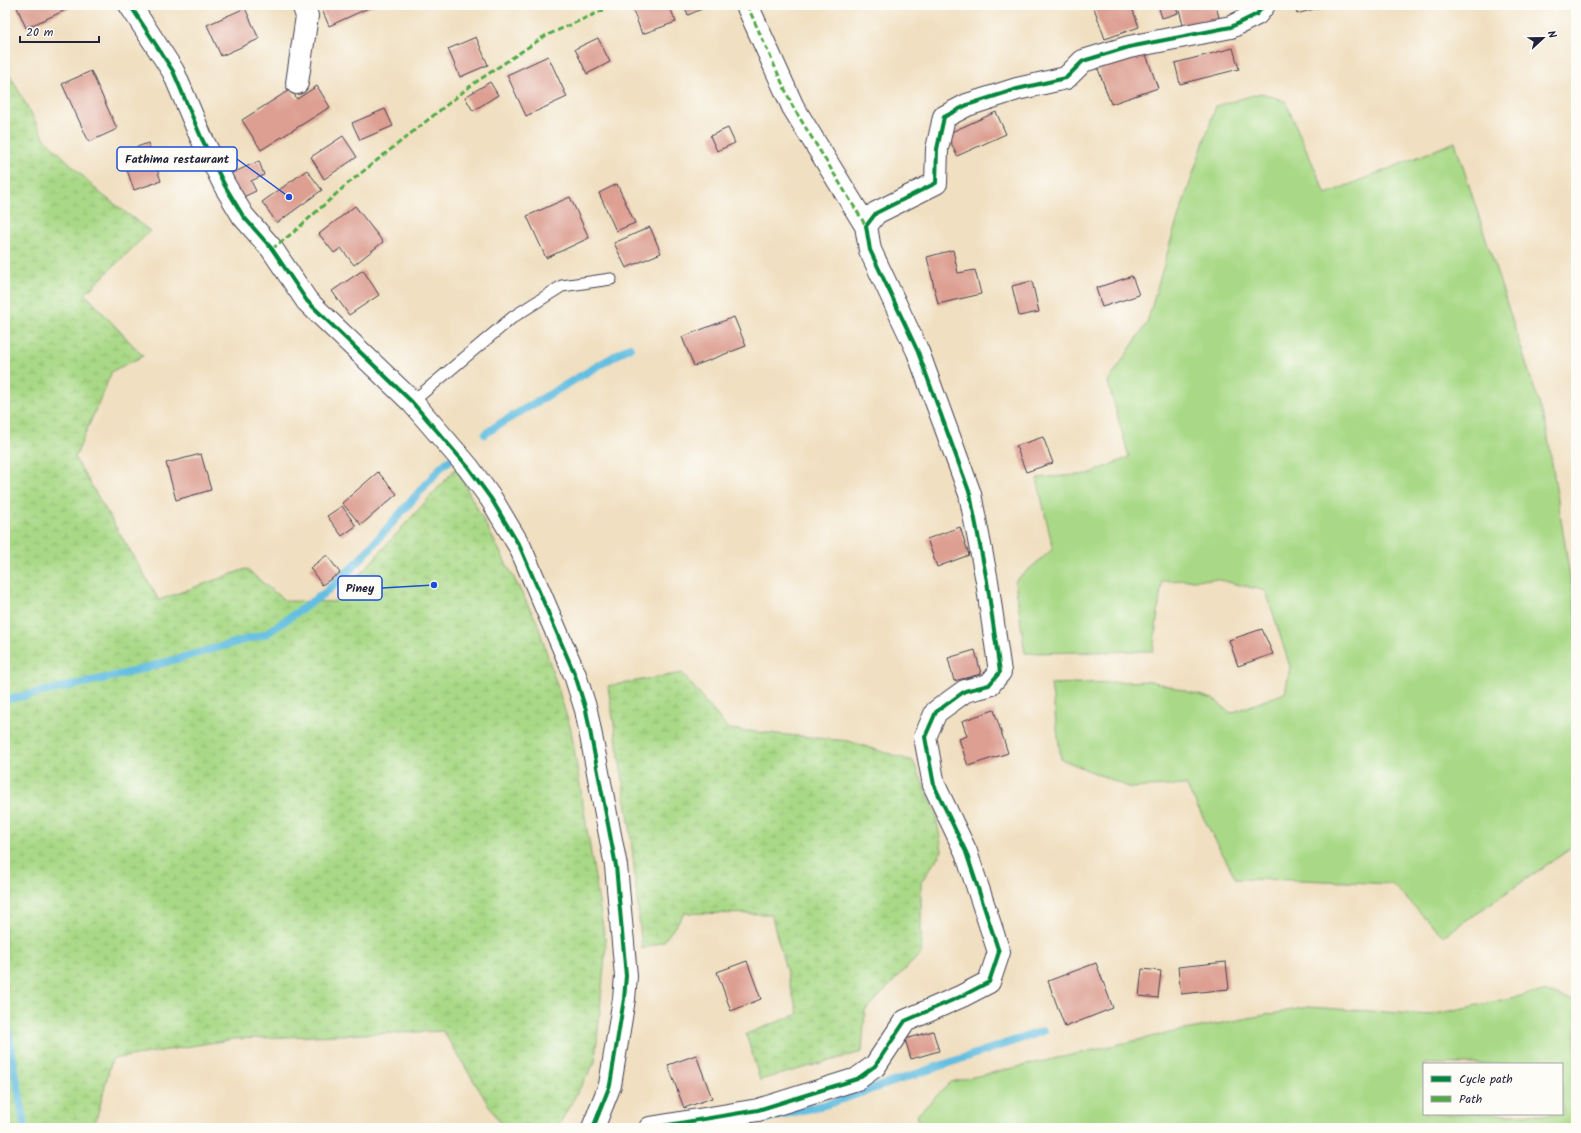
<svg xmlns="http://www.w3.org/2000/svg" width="1581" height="1133" font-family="Kalam,sans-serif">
	<defs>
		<pattern id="wetland-marsh" width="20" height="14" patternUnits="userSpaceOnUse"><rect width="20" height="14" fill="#a9d986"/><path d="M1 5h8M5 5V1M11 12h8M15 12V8" fill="none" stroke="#91ba75"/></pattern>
	</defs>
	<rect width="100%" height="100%" fill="#fdfcf7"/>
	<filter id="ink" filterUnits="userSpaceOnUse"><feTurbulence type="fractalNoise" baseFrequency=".025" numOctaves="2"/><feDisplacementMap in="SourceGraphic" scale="8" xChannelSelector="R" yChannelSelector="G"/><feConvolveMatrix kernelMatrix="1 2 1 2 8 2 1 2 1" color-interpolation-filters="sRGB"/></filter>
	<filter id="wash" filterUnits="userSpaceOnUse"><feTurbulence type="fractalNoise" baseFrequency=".012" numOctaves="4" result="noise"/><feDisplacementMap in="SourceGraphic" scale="16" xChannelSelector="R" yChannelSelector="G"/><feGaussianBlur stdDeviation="0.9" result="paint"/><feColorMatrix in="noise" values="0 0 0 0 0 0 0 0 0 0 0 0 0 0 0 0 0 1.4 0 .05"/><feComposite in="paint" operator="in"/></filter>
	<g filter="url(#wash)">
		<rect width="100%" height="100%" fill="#f0dfc0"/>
		<path fill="#a9d986" stroke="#667e60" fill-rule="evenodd" d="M1261,93L1285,101L1326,194L1455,142L1546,425L1576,614V845L1443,936L1392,884L1303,880L1236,879L1186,785L1131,788L1061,759L1051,684L1151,681L1213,699L1231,713L1285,693L1290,667L1266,591L1215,579L1162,581L1153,651L1025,653L1015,581L1053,549L1037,478L1089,474L1129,457L1108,382L1147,323L1174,230L1216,106Z
			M1544,991L1576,1001V1128H921L916,1116L951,1082L1169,1033L1308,1007L1431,1015ZM1424,1064H1562V1114H1424Z"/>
		<path fill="url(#wetland-marsh)" stroke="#667e60" d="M5,66L45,139L100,193L150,231L85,294L143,356L112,371L75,458L159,600L246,569L285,601L335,602L456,468L537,622L571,730L606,946L595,1062L557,1128H505L496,1117L443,1031L234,1039L112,1059L94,1128H5Z
			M682,673L728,729L848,741L913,761L936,814L942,851L921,882V953L865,1011L862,1052L760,1080L746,1034L798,1014L771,914L685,913L664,941L642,949L630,827L608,686Z"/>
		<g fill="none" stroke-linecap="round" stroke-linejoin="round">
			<path stroke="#63bee1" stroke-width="8" d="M485,434L501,423L630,347
				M5,700L120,675L266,634L326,592L356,564L442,466L450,460
				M5,1013L25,1128
				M764,1119L828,1104L1043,1031
				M724,1128L753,1121"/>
		</g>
		<g id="blocks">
			<path fill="#dd9f92" d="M16,5H77L26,28Z
				M320,5H375L329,26Z
				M647,5H669L676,22L642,34L633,10Z
				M684,5H711L688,15Z
				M1093,5H1131L1139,27L1105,39Z
				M1158,5H1175L1178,13L1162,18Z
				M1178,5H1216L1221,26L1185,34Z
				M1294,5H1327L1297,14Z
				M245,8L259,39L221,56L207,25Z
				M476,37L488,65L460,77L448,49Z
				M598,38L610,62L587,74L575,49Z
				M1233,48L1239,69L1180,84L1175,63Z
				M1144,49L1158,88L1111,104L1097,66Z
				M548,56L567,97L526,116L507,75Z
				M91,71L117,129L89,142L62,84Z
				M490,82L498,95L473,111L465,97Z
				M317,86L330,107L261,150L242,120L291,89L297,99Z
				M385,109L393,126L360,140L352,123Z
				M996,112L1006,134L957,156L947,134Z
				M728,128L735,143L717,151L710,136Z
				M343,136L357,157L324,179L311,157Z
				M148,143L161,181L134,190L121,153Z
				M259,161L264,175L251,181L256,191L239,199L228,175Z
				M307,170L322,190L277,223L262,202Z
				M617,184L635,223L616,231L599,193Z
				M570,197L589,238L546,258L527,216Z
				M355,206L383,242L354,265L341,248L334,253L319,234Z
				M650,227L661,253L626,268L614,243Z
				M953,250L958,273L975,270L981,294L938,304L927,257Z
				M363,270L379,295L349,315L332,291Z
				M1132,276L1139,295L1102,307L1096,288Z
				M1032,281L1039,312L1019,316L1012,286Z
				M734,317L746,346L694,366L682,337Z
				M1043,437L1053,463L1026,472L1016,446Z
				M201,454L211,490L176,500L166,463Z
				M378,472L397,494L361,525L342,503Z
				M342,506L356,526L342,536L327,516Z
				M960,527L969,555L937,567L927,539Z
				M327,555L340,573L322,585L310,568Z
				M1262,629L1273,654L1238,666L1229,640Z
				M975,650L981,674L954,681L948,658Z
				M994,710L1008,753L968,766L959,739L967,736L962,721Z
				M747,961L761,999L731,1011L717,972Z
				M1226,962L1229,989L1181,994L1178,967Z
				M1096,963L1113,1008L1065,1027L1048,981Z
				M1142,969L1161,971L1158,998L1139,996Z
				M933,1031L939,1051L911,1059L905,1039Z
				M696,1055L712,1098L684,1108L668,1065Z"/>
		</g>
	</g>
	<g filter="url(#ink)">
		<use href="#blocks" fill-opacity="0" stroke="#413e4f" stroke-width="1"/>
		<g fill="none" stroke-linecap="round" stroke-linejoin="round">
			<g stroke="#413e4f" stroke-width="13">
				<path id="lane" d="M412,402L513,317L562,286L611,279"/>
			</g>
			<g stroke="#413e4f" stroke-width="24">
				<path id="street" d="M130,5L173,71L201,137L225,186L243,216L272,249L307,301L412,402L468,467L492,500L520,547L575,675L586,710L616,866L626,976L624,999L610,1085L593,1128
					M747,5L793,107L866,226
					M297,83L307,16L303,5
					M650,1128L758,1110L857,1079L875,1066L905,1021L962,996L989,982L999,952L966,852L934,785L925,737L936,712L965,691L989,685L1000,672L987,581L970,494L918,352L870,250L866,226L876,213L936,183L937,149L944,117L967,105L1017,89L1066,78L1083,61L1129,47L1231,27L1257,14L1264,5"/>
			</g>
			<use href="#lane" stroke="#fff" stroke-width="11"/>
			<use href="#street" stroke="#fff" stroke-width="22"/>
			<path stroke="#53aa46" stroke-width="3" stroke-dasharray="6 3" stroke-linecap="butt" d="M747,5L793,107L866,226
				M272,249L295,231L346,185L473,84L545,36L615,5"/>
			<g stroke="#fdfcf7" stroke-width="6">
				<path id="cycleway" d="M130,5L173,71L201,137L225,186L243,216L272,249L307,301L412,402L468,467L492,500L520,547L575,675L586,710L616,866L626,976L624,999L610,1085L593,1128
					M650,1128L758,1110L857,1079L875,1066L905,1021L962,996L989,982L999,952L966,852L934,785L925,737L936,712L965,691L989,685L1000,672L987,581L970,494L918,352L870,250L866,226L876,213L936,183L937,149L944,117L967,105L1017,89L1066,78L1083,61L1129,47L1231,27L1257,14L1264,5"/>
			</g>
			<use href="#cycleway" stroke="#00873e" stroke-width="4"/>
		</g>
	</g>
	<path fill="none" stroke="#1d4ed8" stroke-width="1.5" d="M289 197L237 159M434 585L382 588"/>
	<g fill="#1d4ed8" stroke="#fdfcf7" stroke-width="1.5">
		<circle cx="289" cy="197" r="4"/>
		<circle cx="434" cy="585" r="4"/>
	</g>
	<g fill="#fdfcf7" stroke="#1d4ed8" stroke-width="1.5">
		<rect x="117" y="147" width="120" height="24" rx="4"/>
		<rect x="338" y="576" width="44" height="24" rx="4"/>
	</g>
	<g font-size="12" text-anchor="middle" font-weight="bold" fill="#22223b">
		<text x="177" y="163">Fathima restaurant</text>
		<text x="360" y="592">Piney</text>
	</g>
	<rect width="1581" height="1133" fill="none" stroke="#fdfcf7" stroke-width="20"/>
	<rect x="1423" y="1063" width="140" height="52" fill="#fdfcf7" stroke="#a5a5ac"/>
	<rect x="1431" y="1076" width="20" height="6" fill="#00873e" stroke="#a5a5ac"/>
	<text x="1459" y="1083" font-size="12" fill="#22223b">Cycle path</text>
	<rect x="1431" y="1096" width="20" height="6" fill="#53aa46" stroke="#a5a5ac"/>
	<text x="1459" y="1103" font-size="12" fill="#22223b">Path</text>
	<g transform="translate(1543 38) rotate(68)" stroke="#fdfcf7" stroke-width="3" paint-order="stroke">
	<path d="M0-3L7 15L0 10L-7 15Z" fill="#22223b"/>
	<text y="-6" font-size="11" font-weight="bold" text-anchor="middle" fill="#22223b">N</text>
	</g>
	<path d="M20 36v6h79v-6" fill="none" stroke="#22223b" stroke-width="2"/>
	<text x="26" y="36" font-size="12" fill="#22223b" stroke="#fdfcf7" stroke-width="3" paint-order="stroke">20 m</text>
</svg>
